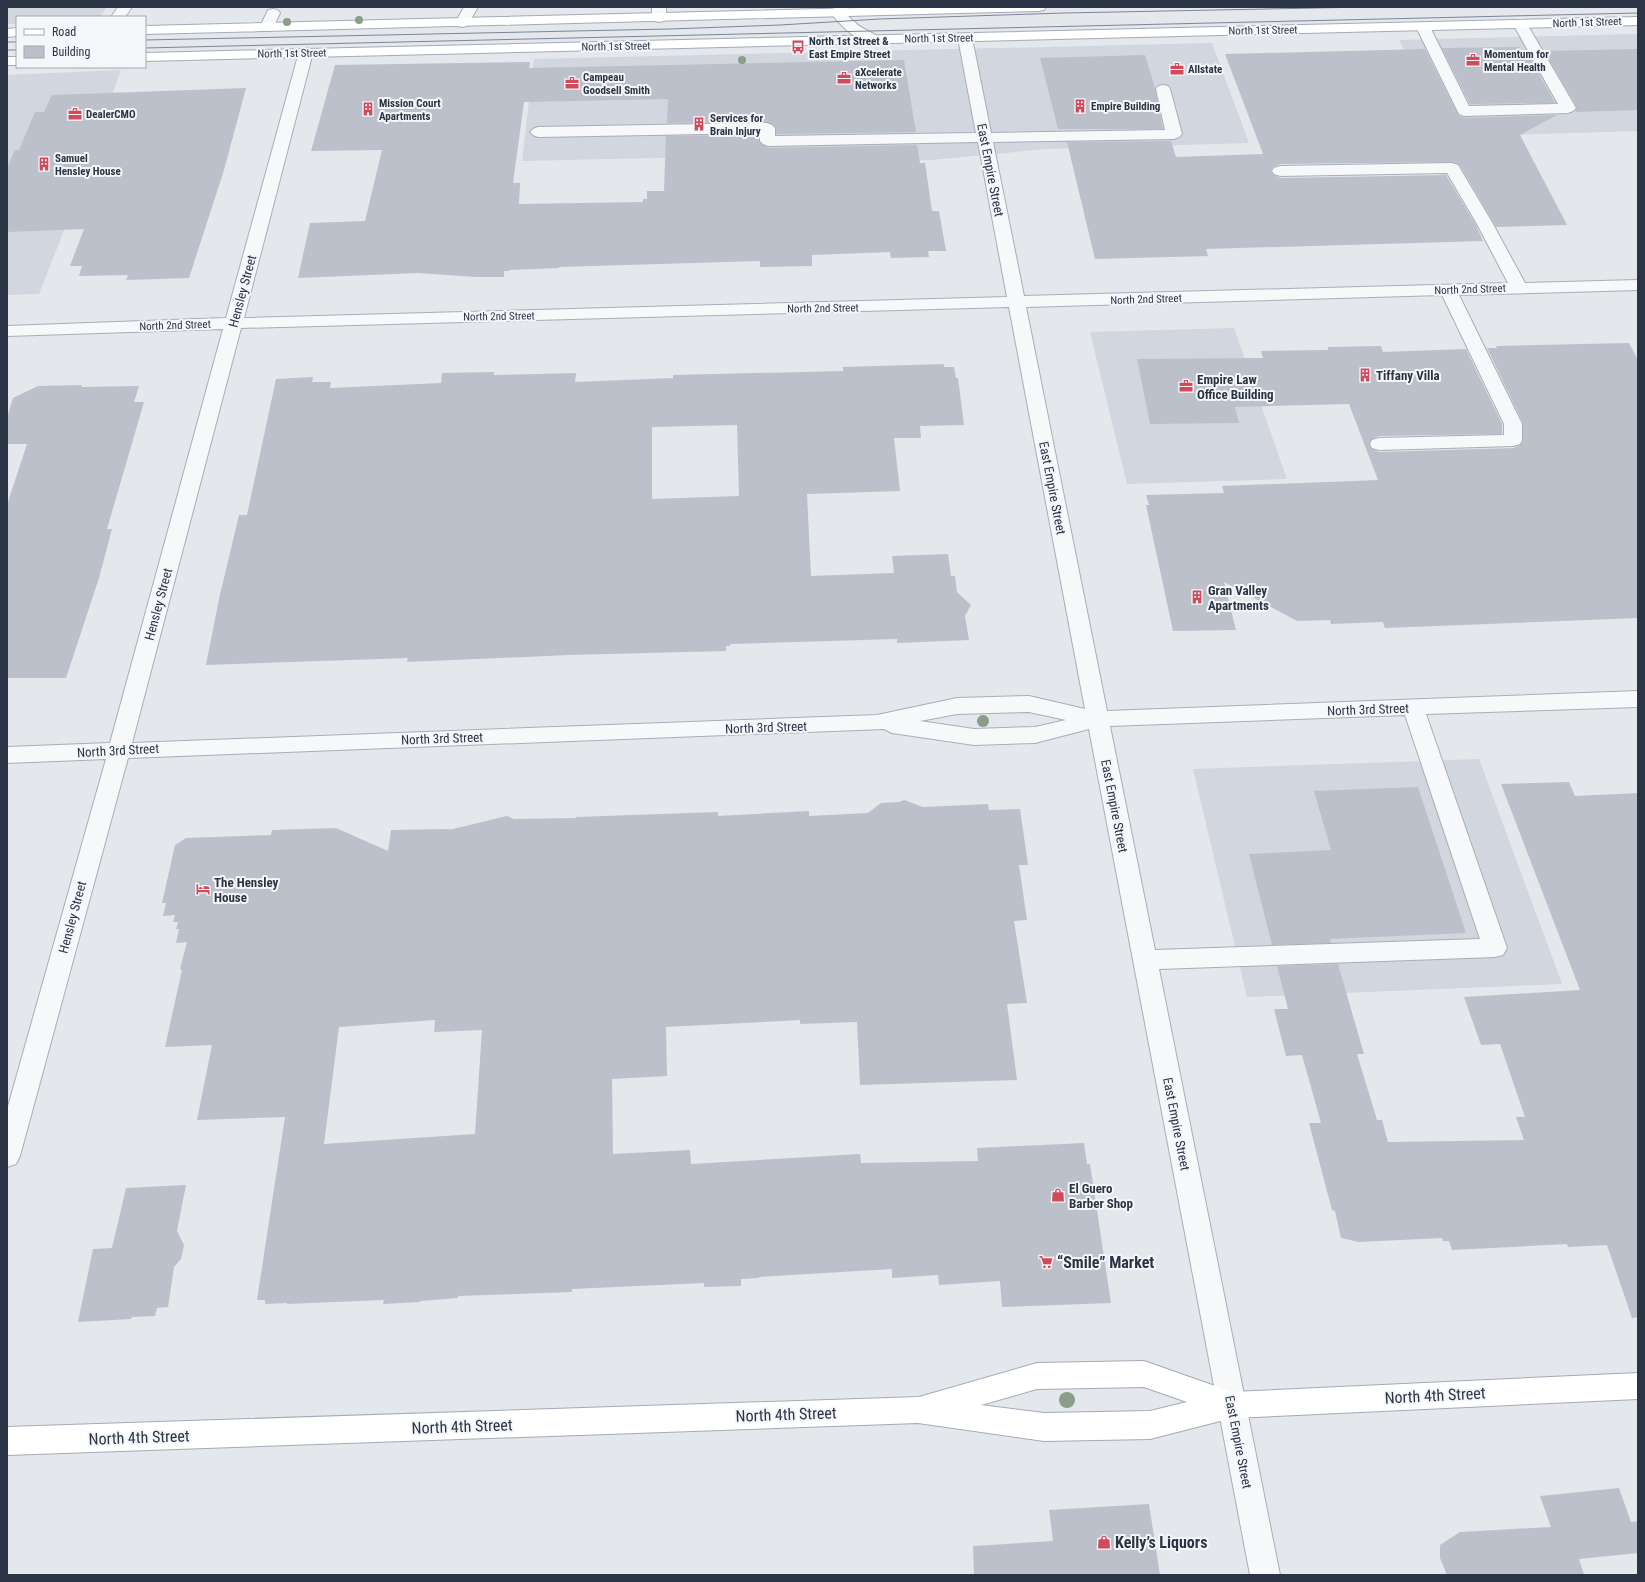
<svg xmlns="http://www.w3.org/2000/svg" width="1645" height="1582" font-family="'Roboto Condensed',sans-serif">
	<rect width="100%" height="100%" fill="#e4e7ec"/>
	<path fill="#d2d6de" d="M7,7H107L100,17H17V24H7Z
		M1638,34V131L1449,137L1399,40Z
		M1212,43L1249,143L1046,149L931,160L746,165L744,156L522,161L534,59Z
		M121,70L78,185H82L39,294L7,295V75Z
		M1234,328L1287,479L1127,484L1090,332Z
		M1479,759L1562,984L1247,997L1193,769Z"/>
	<path fill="#bbc0ca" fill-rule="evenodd" d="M1519,47L1521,51H1526L1555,103L1470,104L1442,48Z
		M1425,49L1458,115L1464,118L1557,115L1520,135L1567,225L1496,227L1459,164L1452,162L1280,164L1273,167L1271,172L1274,175L1280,178L1446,175L1476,225L1483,241L1206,249L1208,256L1095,259L1067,142L1171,141L1176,157L1263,154L1225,54Z
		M1638,49V110L1575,112L1577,107L1544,51Z
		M1145,55L1155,88L1163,129H1058L1040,58Z
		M904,60L916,132L776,134V127L767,122L667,123L668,99L524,102L513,183H520L519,204L643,202V199H647V191H664L666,136L758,135L759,142L768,148L917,145L920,163H925L932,211H939L946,251H928L929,257L891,258L890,252L812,255V266L760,267V261L559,267V268L509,270V271H504V277H476L418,273L298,278L310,223L365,221L382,150L311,151L335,65L530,62L529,68Z
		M246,88L224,170L189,278L126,280L128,275L79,276L82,266H70L84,229L7,232V168L15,150H19L35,112H44L52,95Z
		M1629,343L1638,360V618L1385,628L1383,622L1331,624L1330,620L1297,621L1224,582L1236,630L1173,631L1146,505H1149L1146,495L1224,493L1222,486L1378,480L1349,404L1235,407L1239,423L1150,424L1137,359L1263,358L1261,351L1328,350V347L1381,346L1383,352L1466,349L1502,424V434L1379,436L1372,439L1369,445L1372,449L1379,452L1513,448L1520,445L1523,441V423L1487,348H1497L1496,346Z
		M944,364V367H954L956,378H958L964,425L920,426L921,438H894L900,491L807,494L811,576L894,573L892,556L948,554L951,576H955L957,592L971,605L965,616L969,640L897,643V639L730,644V646H726V651L569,655L407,662L408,658L206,665L219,599L239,515H247L276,379L313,377L312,382H331L330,388L441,383L442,373L494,372V375L576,373L575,382L673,378V375L843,371V367ZM737,425L739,496L652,499V427Z
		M82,385L81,387L139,386L134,402H144L107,529H112L99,578L66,678H7V505L27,444H7V418L13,398L38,386Z
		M1569,782L1575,796L1638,793V1317L1632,1318L1607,1245L1568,1247L1567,1244L1452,1250L1449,1241H1443L1442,1238L1359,1242L1341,1238L1335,1211L1332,1210L1309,1123H1321L1302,1055L1286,1056L1274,1009H1288L1277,966L1338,964L1364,1054H1357L1377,1120H1382L1388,1142L1524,1140L1516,1117H1525L1500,1044L1481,1045L1464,997L1580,990L1501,784Z
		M1418,787L1466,933L1330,939L1331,943L1272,945L1249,854L1331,850L1314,791Z
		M904,800L923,807L988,804L989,810L1020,809L1028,865H1019L1027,920L1014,921L1027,1003L1007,1004L1017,1080L860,1085L857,1022L800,1024V1020L666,1027L667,1076L612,1079L613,1154L690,1150L691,1164L860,1154L861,1163L978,1161L977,1148L1084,1143L1087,1164H1090L1111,1303L1002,1307L1000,1281L939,1285L938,1275L892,1278V1269L759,1277V1278L741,1279V1286L704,1287V1283L572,1289V1292L458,1296V1298L420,1301V1302L383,1304L384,1300L287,1304V1303L265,1304V1300H257L285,1117L197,1120L212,1045L165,1047L182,970L180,969L187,942L176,943L179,929H176L178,922H173L175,915L163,916L166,903H162L175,845L186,838L271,835L272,830L336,828L388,851L391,830L450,829L449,830L507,816L514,819L576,818V817L718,812V816L809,811V816L868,813L881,803L899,802ZM435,1020L434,1032L482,1030L475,1134L324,1144L339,1027Z
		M186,1185L177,1231L184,1245L181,1259L174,1267L168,1307L157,1308L155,1316L132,1317L131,1319L78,1322L93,1249L112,1248L126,1188Z
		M1619,1488L1631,1522L1638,1521V1553L1579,1559L1584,1575H1447L1440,1558V1545L1460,1532L1551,1527L1540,1496Z
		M1149,1504L1160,1575H974L973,1546L1053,1541L1049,1510Z"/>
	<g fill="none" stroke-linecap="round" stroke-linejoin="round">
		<g stroke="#a9aeb7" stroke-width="2">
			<path id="minor" d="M118,7H132L125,17H111Z
				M464,7H478L467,26L462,27L457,26L455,23Z
				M652,7H666V18L664,21L659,22L654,21L652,18Z
				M834,7H848L846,14L848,16L859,26L879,37L881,40L879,43C863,47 841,27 832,14Z
				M273,9L278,10L280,13L272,30L267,31L262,30L260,27L268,10Z
				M1520,20L1525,21L1527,24L1576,108L1573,111L1568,113L1464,116L1459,114L1416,27L1418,24L1423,23L1428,24L1430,27L1469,106L1558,104L1513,24L1515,21Z
				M965,34L970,35L972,38L991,133L1165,130L1156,89L1158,86L1163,85L1168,86L1170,89L1182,134L1179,137L1174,139L993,142L1024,296L1508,283L1477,224L1447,173L1280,176L1274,174L1272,171L1274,168L1280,166L1452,163L1458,165L1493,224L1525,283L1638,280V290L1459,295L1522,424V440L1520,444L1513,446L1379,450L1372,448L1370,444L1372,440L1379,438L1504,435V424L1442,295L1026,307L1107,711L1638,691V707L1426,714L1507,948L1503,955L1495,957L1159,969L1280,1575H1250L1089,729L1035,743L974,745L892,733L884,729L128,758L20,1156L16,1164L7,1167V1110L106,759L7,763V747L110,743L223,329L7,336V326L226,318L299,52L301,49L306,48L311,49L313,52L244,318L1007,297L978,142L768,146L763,144L760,141V133L538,137L533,135L530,132L533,129L538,127L767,123L772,125L775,128V136L976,133L958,38L960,35ZM1009,307L1085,709L1029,696L957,698L877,715L132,743L241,328ZM1029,712L1066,720L1035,727L974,729L920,721L957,714ZM1405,715L1480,939L1155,950L1110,726Z"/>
		</g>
		<g stroke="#a3abb8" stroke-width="2">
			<path id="major" d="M900,7H1046L1044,10L1039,11L145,34V26Z
				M1638,17V25L145,61V53Z
				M17,28V36L7,37V29Z
				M7,57H17V65H7Z
				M1144,1361L1232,1392L1638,1373V1399L1232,1418L1150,1439L1044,1441L918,1423L7,1455V1427L919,1397L1037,1363ZM1144,1387L1187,1402L1150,1411L1044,1413L981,1405L1037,1389Z"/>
		</g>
		<use href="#minor" fill="#f7f8fa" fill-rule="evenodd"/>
		<use href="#major" fill="#fff" fill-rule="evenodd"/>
		<path stroke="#7d8696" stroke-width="1" d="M145,40L670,29L780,25L880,19L1064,13L1367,7
			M7,42H17
			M145,48L1638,13
			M7,50H17"/>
	</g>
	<g fill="#899d89">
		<circle cx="359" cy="20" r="4"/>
		<circle cx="287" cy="22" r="4"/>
		<circle cx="742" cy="60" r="4"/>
		<circle cx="983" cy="721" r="6"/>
		<circle cx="1067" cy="1400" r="8"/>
	</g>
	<defs>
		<g id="bus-bare" transform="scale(1.08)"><path d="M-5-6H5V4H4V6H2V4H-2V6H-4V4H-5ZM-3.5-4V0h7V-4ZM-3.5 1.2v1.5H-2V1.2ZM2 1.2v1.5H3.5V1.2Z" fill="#d1495b" stroke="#f4f6f9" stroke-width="2.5" paint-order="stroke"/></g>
		<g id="office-bare" transform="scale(1.08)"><path d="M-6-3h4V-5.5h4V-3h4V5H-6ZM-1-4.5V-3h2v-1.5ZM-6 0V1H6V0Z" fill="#d1495b" stroke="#f4f6f9" stroke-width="2.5" paint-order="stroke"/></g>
		<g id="building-bare" transform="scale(1.08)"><path d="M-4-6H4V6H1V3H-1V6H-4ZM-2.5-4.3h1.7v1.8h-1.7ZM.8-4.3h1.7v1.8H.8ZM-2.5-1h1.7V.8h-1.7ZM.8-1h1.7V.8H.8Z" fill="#d1495b" stroke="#f4f6f9" stroke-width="2.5" paint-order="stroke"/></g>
		<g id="hotel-bare" transform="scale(1.08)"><path d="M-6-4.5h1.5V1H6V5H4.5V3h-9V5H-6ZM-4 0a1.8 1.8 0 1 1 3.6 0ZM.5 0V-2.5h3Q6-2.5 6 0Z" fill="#d1495b" stroke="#f4f6f9" stroke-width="2.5" paint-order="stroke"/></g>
		<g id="shop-bare" transform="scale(1.08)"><path d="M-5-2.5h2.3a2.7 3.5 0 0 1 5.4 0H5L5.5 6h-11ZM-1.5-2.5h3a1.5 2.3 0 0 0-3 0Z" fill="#d1495b" stroke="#f4f6f9" stroke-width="2.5" paint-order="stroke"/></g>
		<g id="supermarket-bare" transform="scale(1.08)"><path d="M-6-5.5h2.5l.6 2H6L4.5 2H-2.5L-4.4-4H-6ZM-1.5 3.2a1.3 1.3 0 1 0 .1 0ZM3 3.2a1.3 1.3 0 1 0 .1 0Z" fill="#d1495b" stroke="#f4f6f9" stroke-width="2.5" paint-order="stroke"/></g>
	</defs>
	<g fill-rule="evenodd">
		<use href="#bus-bare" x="798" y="47"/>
		<use href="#office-bare" x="1473" y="60"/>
		<use href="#office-bare" x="1177" y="69"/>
		<use href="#office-bare" x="844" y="78"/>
		<use href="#office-bare" x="572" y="83"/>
		<use href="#building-bare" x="1080" y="106"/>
		<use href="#building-bare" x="368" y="109"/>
		<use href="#office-bare" x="75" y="114"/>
		<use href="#building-bare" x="699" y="124"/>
		<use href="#building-bare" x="44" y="164"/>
		<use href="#building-bare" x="1365" y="375"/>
		<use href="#office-bare" x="1186" y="386"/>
		<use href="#building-bare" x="1197" y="597"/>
		<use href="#hotel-bare" x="203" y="889"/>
		<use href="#shop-bare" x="1058" y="1195"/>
		<use href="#supermarket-bare" x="1046" y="1262"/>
		<use href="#shop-bare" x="1104" y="1542"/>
	</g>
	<g text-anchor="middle" stroke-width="4" stroke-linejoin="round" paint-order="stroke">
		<g font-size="11" fill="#2b3445" stroke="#f4f6f9">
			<text transform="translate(1587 22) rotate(-2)" y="4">North 1st Street</text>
			<text transform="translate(1263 30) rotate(-1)" y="4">North 1st Street</text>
			<text transform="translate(939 38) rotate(-1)" y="4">North 1st Street</text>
			<text transform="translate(616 46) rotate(-1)" y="4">North 1st Street</text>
			<text transform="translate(292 53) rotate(-1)" y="4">North 1st Street</text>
			<text transform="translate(1470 289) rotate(-2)" y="4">North 2nd Street</text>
			<text transform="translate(1146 299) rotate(-2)" y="4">North 2nd Street</text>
			<text transform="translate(823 308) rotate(-1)" y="4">North 2nd Street</text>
			<text transform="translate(499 316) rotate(-1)" y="4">North 2nd Street</text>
			<text transform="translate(175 325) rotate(-2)" y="4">North 2nd Street</text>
		</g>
		<g font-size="11" font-weight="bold" fill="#2b3445" stroke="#f4f6f9" text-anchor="start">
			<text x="809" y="45">North 1st Street &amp;<tspan x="809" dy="13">East Empire Street</tspan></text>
			<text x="1484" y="58">Momentum for<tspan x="1484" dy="13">Mental Health</tspan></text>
			<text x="1188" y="73">Allstate</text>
			<text x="855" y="76">aXcelerate<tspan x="855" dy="13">Networks</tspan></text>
			<text x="583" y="81">Campeau<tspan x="583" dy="13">Goodsell Smith</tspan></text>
			<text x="379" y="107">Mission Court<tspan x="379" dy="13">Apartments</tspan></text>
			<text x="1091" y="110">Empire Building</text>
			<text x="86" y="118">DealerCMO</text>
			<text x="710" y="122">Services for<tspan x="710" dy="13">Brain Injury</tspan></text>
			<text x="55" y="162">Samuel<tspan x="55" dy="13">Hensley House</tspan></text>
		</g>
		<g font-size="13" fill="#2b3445" stroke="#f4f6f9">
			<text transform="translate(991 170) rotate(79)" y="5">East Empire Street</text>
			<text transform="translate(242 291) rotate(-75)" y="5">Hensley Street</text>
			<text transform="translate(1053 488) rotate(79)" y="5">East Empire Street</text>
			<text transform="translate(158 604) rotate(-75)" y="5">Hensley Street</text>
			<text transform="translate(1368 709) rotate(-2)" y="5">North 3rd Street</text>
			<text transform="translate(766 727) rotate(-2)" y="5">North 3rd Street</text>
			<text transform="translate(442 738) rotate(-2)" y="5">North 3rd Street</text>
			<text transform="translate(118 750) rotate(-3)" y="5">North 3rd Street</text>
			<text transform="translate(1115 806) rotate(79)" y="5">East Empire Street</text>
			<text transform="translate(72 917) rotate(-75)" y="5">Hensley Street</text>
			<text transform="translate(1177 1124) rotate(79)" y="5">East Empire Street</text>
			<text transform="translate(1239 1442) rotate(79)" y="5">East Empire Street</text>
		</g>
		<g font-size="13" font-weight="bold" fill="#2b3445" stroke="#f4f6f9" text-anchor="start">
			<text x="1376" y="380">Tiffany Villa</text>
			<text x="1197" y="384">Empire Law<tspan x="1197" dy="15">Office Building</tspan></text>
			<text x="1208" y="595">Gran Valley<tspan x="1208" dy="15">Apartments</tspan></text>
			<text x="214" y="887">The Hensley<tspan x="214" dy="15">House</tspan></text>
			<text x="1069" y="1193">El Guero<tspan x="1069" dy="15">Barber Shop</tspan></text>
		</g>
		<g font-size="16" font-weight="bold" fill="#2b3445" stroke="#f4f6f9" text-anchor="start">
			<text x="1057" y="1268">“Smile” Market</text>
			<text x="1115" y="1548">Kelly’s Liquors</text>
		</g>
		<g font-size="16" fill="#2b3445" stroke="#f4f6f9">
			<text transform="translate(1435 1395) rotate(-3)" y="6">North 4th Street</text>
			<text transform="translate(786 1414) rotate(-2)" y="6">North 4th Street</text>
			<text transform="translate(462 1426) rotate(-2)" y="6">North 4th Street</text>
			<text transform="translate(139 1437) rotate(-2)" y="6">North 4th Street</text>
		</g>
	</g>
	<rect width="1645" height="1582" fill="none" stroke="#2b3445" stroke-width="16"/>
	<rect x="16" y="16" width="130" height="52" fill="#f4f6f9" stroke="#a4a8b1"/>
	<rect x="24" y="29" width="20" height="6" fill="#ffffff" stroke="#a4a8b1"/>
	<text x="52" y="36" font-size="12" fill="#2b3445">Road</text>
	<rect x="24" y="46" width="20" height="12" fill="#bbc0ca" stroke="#a4a8b1"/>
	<text x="52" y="56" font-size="12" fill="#2b3445">Building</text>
</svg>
